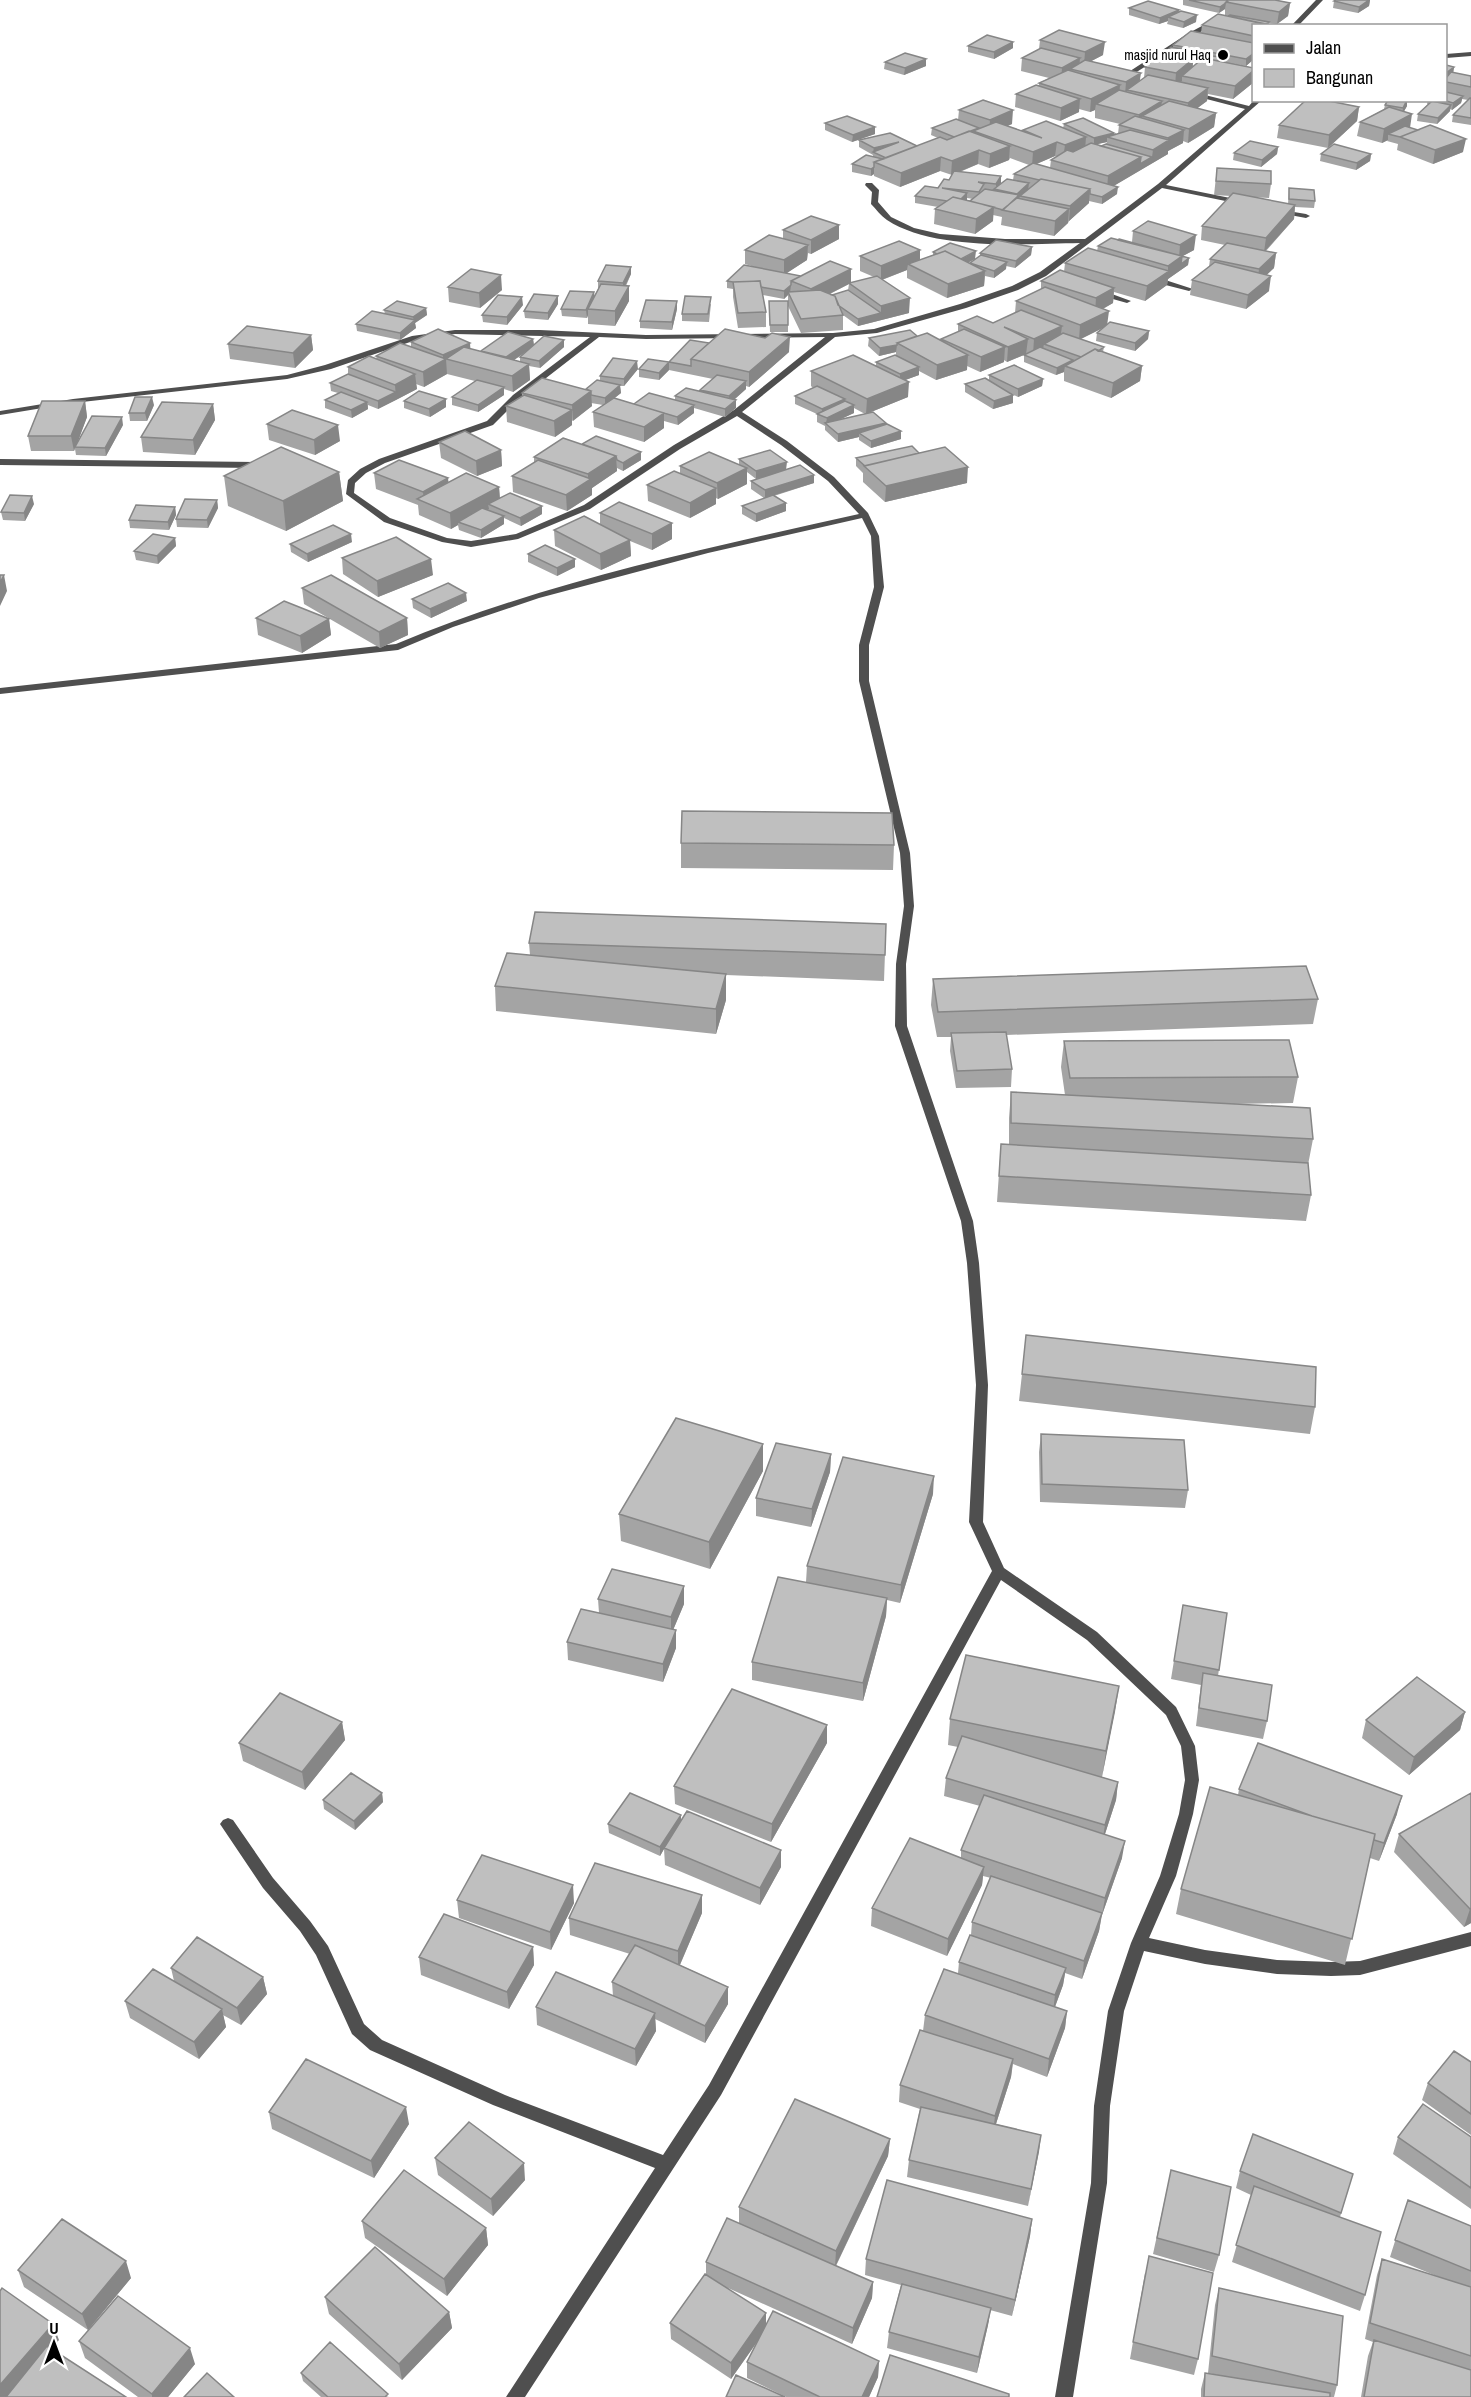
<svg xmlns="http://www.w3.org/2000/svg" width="1471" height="2397" font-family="'Archivo Narrow',sans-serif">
	<rect width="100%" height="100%" fill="#fff"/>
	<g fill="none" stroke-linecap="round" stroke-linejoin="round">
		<path fill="#4f4f4f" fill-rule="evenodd" d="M1316,0H1323L1298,26H1291Z
			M1213,20L1218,21L1127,78L1117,76L1124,75L1187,34Z
			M1471,52V56L1446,58V54Z
			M1193,92L1249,106L1254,100H1262L1166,185L1245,201V205L1162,188L1046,276L1018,290L966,308L877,333L835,337L742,412L787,441L834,477L868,513L879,536L884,587L869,645V681L910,853L914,906L906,964L907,1026L973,1221L979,1263L988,1385L983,1522L1004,1568L1097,1632L1176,1707L1195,1746L1199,1780L1193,1814L1176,1876L1149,1938L1205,1950L1277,1960L1331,1962L1360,1961L1471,1932V1946L1360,1975L1331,1976L1277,1974L1205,1964L1144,1951L1124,2011L1110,2106L1107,2183L1073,2397H1055L1091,2183L1094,2106L1108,2011L1131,1943L1160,1876L1179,1814L1185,1780L1181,1746L1166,1715L1087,1640L1001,1580L721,2095L525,2397H506L655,2168L493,2105L370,2050L352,2034L316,1955L300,1931L263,1888L220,1824L223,1820L228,1818L233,1820L273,1878L310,1921L328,1946L364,2024L382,2040L505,2095L663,2155L709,2085L992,1571L969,1522L976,1385L967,1263L961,1221L895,1026L896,964L904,906L900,853L859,681V645L874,587L871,536L862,518L708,553L539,598L453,627L398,650L0,694V688L396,644C544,582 703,549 859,514L828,481L781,445L737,416L680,449L590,509L518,539L471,547L442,542L384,522L346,494L348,480L360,469L379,459L487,421L513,395L590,337L455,334L416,340L331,369L287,379L73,403L0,415V411L73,399L287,375L325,365L412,336L455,330H540L646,335L833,333L874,329L960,304L1012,286L1040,272L1080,243C1025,244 934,251 887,220C881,216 876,209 871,204L872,192L865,185L866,183H872L879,190L878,202L891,217L914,228L940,234L1005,239H1085L1158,184L1245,109L1191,95V93ZM599,337L646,339L825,337L734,410L674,445L584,505L516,534L471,541L447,538L390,518L354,493L355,483L366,473L385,463L493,425L519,399Z
			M1276,209L1306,214L1310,216L1306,218L1279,213H1276Z
			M1150,277H1156L1193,289L1189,291L1150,281Z
			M1095,290H1101L1131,301L1127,303L1095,294Z
			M0,459L264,462L268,465L264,468L0,465Z"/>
	</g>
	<path fill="#a4a4a4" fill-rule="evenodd" d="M1183,0H1275L1290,3L1288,16L1277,24L1269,23V25L1254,26V59L1246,66L1227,62L1254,68V82L1233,99L1208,94L1207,101L1197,108L1216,113L1214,127L1188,143L1183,141V143L1168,151V154L1113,186L1117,194L1102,204L1089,201V203L1069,221L1068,223L1054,236L1001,225L1002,217L993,215V221L975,234L934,224L935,209L938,207L915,203V196L938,188L949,180L952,175L940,171L900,187L874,176V174L871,176L852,172V164L873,157V155L859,147V140L917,146L938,138L931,135L932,128L958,120L959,110L1012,124L1007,126L1023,131V130L1063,128L1064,124L1114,133V135L1118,134L1119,125L1120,124L1095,118V110L1090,112L1079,109V112L1060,121L1015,107L1016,94L1039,86V83L1049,78L1021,71L1022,58L1039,49L1040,40L1103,55L1091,61L1140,81L1144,78L1145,67L1173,48V45L1201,33L1202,25L1229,15H1225V9L1219,13L1183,5ZM1196,56L1202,57L1193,67V61L1196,59ZM1107,142L1106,144L1101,146L1097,144ZM1055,156L1057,157L1051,160L1050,168L1036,164ZM1010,158L1029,165L1014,174L1013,180L1000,185L1001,176L960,172L978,164L989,168L1009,160ZM967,198L973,199L970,201H967Z
		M1336,0H1370L1369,6L1358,13L1333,8L1334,1Z
		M1129,8L1179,10L1178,12L1196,22L1183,28L1167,24L1168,21L1159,24L1129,15Z
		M1013,42V48L994,59L968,52V46Z
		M885,62L926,66L904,75L884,69Z
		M1446,65L1454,67L1453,73L1471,76V125L1452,122L1453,115L1468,100L1462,99L1461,103L1452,110L1450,109V111L1437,124L1417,121L1418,114L1428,104H1427L1428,100H1446Z
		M1385,105L1407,106L1404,111L1410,128L1463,152L1433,164L1397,150L1398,144L1387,141L1388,140L1382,143L1357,136L1360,122L1384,109Z
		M1359,107L1357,121L1328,148L1277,138L1279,125Z
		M825,123L875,127V134L852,142L825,130Z
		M1278,147L1277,154L1261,167L1233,160L1234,153Z
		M1321,154H1371L1370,161L1356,170L1320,161Z
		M1217,168L1271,184L1269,198L1250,197L1288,204L1289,188L1315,201L1314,208L1295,207L1294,219L1266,251L1276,253L1274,268L1266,275L1269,291L1246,309L1190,295L1192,280L1209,267L1210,259L1225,245L1201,240L1202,226L1231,196L1214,195Z
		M1148,221L1194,250L1183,256L1189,258L1188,265L1168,279L1167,285L1145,301L1114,292L1113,303L1103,309L1107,324L1149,331L1148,339L1135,351L1096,341L1097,333L1104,327L1080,339L1104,347L1103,352L1142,366L1140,381L1111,398L1064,381V372L1056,375L1024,362V355L1007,362L1004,360V362L980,372L967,366V370L936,380L919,371V375L905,380L908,397L871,412L886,423V424L901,431V439L871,448L859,440V437L838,442L825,430V426L817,422V414L795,404V396L813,388L811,386V371L876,366V362L896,356V352L879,356L868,346L869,338L917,336L941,340V339L958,332V324L993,323L1015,313L1016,301L1041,289V281L1064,272L1065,263L1097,251L1098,246L1132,242L1133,231ZM854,408L865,414L841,419L854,413Z
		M783,230L839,239L811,254L808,253L807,260L786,273L801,276L851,269V283L874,277L860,271V256L920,260L933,255V252L975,259L968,263H970L980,256V253L1032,247L1031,255L1015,268L1006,266V269L994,278L985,276L984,286L947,298L907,278V270L882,280L909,313L858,326L843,315V330L801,333L788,306V295L784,299L763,295L766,312V327L738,328L733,297V289L727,288V281L758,268L745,264V250L783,238ZM849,284L848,290L832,295L830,294Z
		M631,267V274L626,286L629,301L615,326L588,324V315L587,318L562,316L561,309L594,296L598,289V281Z
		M448,287L502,290L480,308L449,302Z
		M769,301H788V332H770Z
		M558,304L548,320L525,318L524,311Z
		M711,304L709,322L682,321V314Z
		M523,305L507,325L483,322L482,315Z
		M426,308L427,315L415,323L416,328L400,340L357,331L356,324L385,314L384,310Z
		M677,309L672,330L640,328V321Z
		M311,335L313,350L295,368L230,359L228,344Z
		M533,339L534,345L564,347L540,368L529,366L530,380L513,392L504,389V395L478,412L452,405V397L475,381L447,374V369V374L424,387L416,384L417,389L378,409L368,405V409L352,418L325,408V400L338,393L331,391L330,383L348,374V367L377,360L376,356L411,347V342L470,349L481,352ZM527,351L520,357V362L514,360Z
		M709,343L789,352L749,387L746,386V389L734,400L736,408L725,417L694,408V413L678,425L664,421V428L644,442L594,427L593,412L603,405L591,403L592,406L572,421V425L555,437L507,422L506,406L522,396V393L586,389L600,380V376L638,369L624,386H620L621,393L614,398L634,404L675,400V396L700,391V390L713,379L669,370L659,380L639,377V369L669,362Z
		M989,375L1043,379L1042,386L1018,397L1012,394L1013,395V403L993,409L965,392V384L989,380Z
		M85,401L87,417L78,440L123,425L106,456L76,455L75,449L74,451H31L28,436Z
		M404,401L446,407L430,417L404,408Z
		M213,404L215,420L195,455L143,452L141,437Z
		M154,405L147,421H130L129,413Z
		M267,424L340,441L315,455L269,440Z
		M439,442L501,450L502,466L477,476L441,458Z
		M582,444L641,452V460L623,471L617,468V471L592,488V495L567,511L513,492L512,476L534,463V457Z
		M919,453L967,483L885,502L863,482V473L856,466V458Z
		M739,459L786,470L814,483L774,496L786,503V511L756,522L742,514V506L764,498L751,489V481L756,479L747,472V484L718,499L716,498V504L690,518L648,501L647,485L680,473V466L739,465Z
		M339,472L343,501L286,531L228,506L224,476Z
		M374,473L449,483L499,487L500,498L542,514L521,526L504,518V524L481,538L459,530L458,525L451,529L419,515L418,505L376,489Z
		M217,500L218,508L208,528L177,527L176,519Z
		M34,504L25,521L3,520L1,512Z
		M175,507L176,515L169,530L130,528L129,520Z
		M600,513L672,539L652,550L630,541L631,556L601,570L555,546L554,530L600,524Z
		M175,538L176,546L158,564L136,560L134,551Z
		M352,542L308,562L291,552L290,544Z
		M528,554L575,559V567L557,576L528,562Z
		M342,558L433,575L378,597L343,574Z
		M302,588L407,618L408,635L380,648L304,604Z
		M412,599L467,601L431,618L413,608Z
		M256,618L329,619L331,635L302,653L258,635Z
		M681,843L894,845L893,870L681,868Z
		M886,924L884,981L726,975V1000L716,1034L496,1011L495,986L530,955L529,943Z
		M933,979L1318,999L1313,1024L1006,1035L1012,1069L1011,1087L956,1088L950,1051L951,1037H937L931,1005Z
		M1064,1041L1298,1077L1293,1103L1232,1104L1313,1139L1308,1165L1311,1195L1306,1221L997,1202L1001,1144L1009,1145V1118L1011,1092L1065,1095L1061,1067Z
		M1022,1374L1315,1407L1310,1434L1019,1401Z
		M1041,1434L1188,1490L1185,1508L1040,1502L1039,1452Z
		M763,1444V1471L710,1569L621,1541L619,1514Z
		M831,1454L830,1472L811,1527L756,1516V1498Z
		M933,1494L900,1603L887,1600L886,1616L863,1701L752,1680V1662L806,1582L807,1566Z
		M684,1586V1604L673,1630L676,1648L663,1682L568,1660L567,1642L599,1613L598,1599Z
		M1183,1605L1227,1613L1218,1676L1267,1721L1263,1739L1196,1726L1201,1685L1171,1679Z
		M1119,1686L1102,1777L1118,1782L1116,1800L1105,1834L1122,1858L1102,1915L1099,1931L1082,1979L1065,1973L1063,1985L1055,2007L1067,2011L1065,2028L1047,2077L1013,2064L1011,2077L996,2124L1041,2135L1028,2206L907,2177L909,2160L920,2109L899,2102L900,2085L923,2031L925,2015L958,1973L959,1962L971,1935L972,1922L991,1878L983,1876L982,1885L947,1956L871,1926L872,1908L961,1858V1850L980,1806L944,1796L946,1778L958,1747L948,1745L950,1719Z
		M1465,1712L1460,1730L1409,1775L1362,1738L1366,1720Z
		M342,1722L345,1740L305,1790L243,1761L239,1743Z
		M827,1743L771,1842L675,1804L674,1786Z
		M1239,1789L1397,1814L1379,1861L1370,1858L1345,1965L1176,1914L1181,1889L1238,1795Z
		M382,1793L383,1802L355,1830L324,1809L323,1800Z
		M1471,1793V1923L1464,1927L1394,1852L1399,1834Z
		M681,1821L781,1850V1867L760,1905L665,1865L664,1849L660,1856L609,1833L608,1824Z
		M702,1895V1913L680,1965L728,1987V2004L705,2043L655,2019L656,2031L636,2066L537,2025L536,2007L613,1996L612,1982L630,1954L570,1935L569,1918Z
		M457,1900L574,1903L551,1950L459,1918Z
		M533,1947L534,1965L509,2009L421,1975L419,1957Z
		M171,1968L263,1977L267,1994L241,2025L223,2015L226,2027L199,2059L130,2018L125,2001L174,1981Z
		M1471,2062V2135L1422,2100L1428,2083Z
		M269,2112L409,2124L374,2178L272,2129Z
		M1398,2137H1471V2209L1393,2154Z
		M890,2139L888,2156L836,2266L873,2282L872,2298L852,2344L728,2288L766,2326L879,2361L878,2377L869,2397H786L747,2378V2362L760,2338L731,2379L671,2339L670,2323L706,2275V2262L739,2224V2207Z
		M435,2158L525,2180L493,2216L438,2175Z
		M1171,2170L1219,2255L1214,2272L1153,2254Z
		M1240,2171L1353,2174L1340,2217L1365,2295L1360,2311L1232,2262L1251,2195L1236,2188Z
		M1408,2200L1471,2226V2397H1361L1368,2356L1373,2342L1365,2339L1377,2275L1382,2259L1439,2277L1390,2257Z
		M1032,2219L1030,2236L1012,2316L990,2310L988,2325L977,2373L887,2348L889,2332L901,2285L865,2275L866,2259Z
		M362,2221L486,2228L488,2245L447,2296L365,2238Z
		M18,2270L131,2278L88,2330L24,2287Z
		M1145,2273L1198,2359L1194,2375L1130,2359Z
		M1219,2288L1337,2385L1334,2397H1201V2389L1205,2373L1227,2377L1208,2373L1215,2305Z
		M325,2297L449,2312L452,2328L402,2380L329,2314Z
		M79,2341L195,2364L168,2397H138L85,2358Z
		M301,2373L389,2397H321L303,2381Z"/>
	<path fill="#868686" d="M1369,0H1370L1369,6L1358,13L1359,7Z
		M1226,3L1225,9L1219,13L1220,7Z
		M1290,3L1288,16L1277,24L1279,12Z
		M1179,10L1178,17H1168V21L1159,24L1160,18Z
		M1197,15L1196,22L1183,28L1184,22Z
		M1013,42V48L994,59V52Z
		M1105,42L1103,55L1084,65L1085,52Z
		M1197,52L1196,59L1193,61L1192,72L1182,76V81L1175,86L1176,73L1184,62Z
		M1254,53V59L1246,66V59Z
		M1080,58L1079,71L1070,69L1069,77L1061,82L1062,68Z
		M926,59V66L904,75L905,68Z
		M1454,67L1453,74L1446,79V73Z
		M1254,70V82L1233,99L1235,86Z
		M1141,73L1139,86L1127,90V94L1125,95L1126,82Z
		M1120,85L1119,98L1096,104L1095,110L1090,112L1091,99Z
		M1208,88L1207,101L1187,116L1188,103Z
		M1463,96L1461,103L1452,110L1453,103Z
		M1080,99L1079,112L1060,121L1061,108Z
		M1407,100V106L1402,115L1403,108Z
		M1162,101L1160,115L1142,116L1141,127L1138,129L1139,115Z
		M1451,105L1450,111L1437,124L1438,118Z
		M1359,107L1357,121L1328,148L1329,135Z
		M1013,110L1012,124L989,134L990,120Z
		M1216,113L1214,127L1188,143L1189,129Z
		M1412,114L1410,128L1388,134V140L1382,143L1384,129Z
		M875,127V134L852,142L853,135Z
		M1184,130L1183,143L1168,151V154L1107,190L1108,176L1141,157H1152L1153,150L1168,141V138Z
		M1114,133V139L1107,137V142L1094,145V138Z
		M1086,137L1085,151L1063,159L1065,145Z
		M1466,139L1463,152L1433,164L1435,150Z
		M899,142L873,152L874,148Z
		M1057,142L1055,156L1032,166L1033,152Z
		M1010,146L1009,160L989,168L990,154Z
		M1278,147L1277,154L1261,167L1262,160Z
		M979,150L978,164L951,175L952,161Z
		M1371,154L1370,161L1356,170L1357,163Z
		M941,157L940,171L900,187L901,173Z
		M874,167V174L871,176V169Z
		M1001,176V183L997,190H996V184Z
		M1029,183L1028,191L1020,196L1019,199L1016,198L1017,194Z
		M1118,187L1117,194L1102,204V197Z
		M1090,189L1089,203L1069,221L1070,206Z
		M967,193V201L957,203Z
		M1295,205L1294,219L1264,252L1266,238Z
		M994,207L993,221L975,234L976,219Z
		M1069,209L1068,223L1054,236L1055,221Z
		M839,225V239L811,254V240Z
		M1196,235L1194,250L1181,257L1189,258L1188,265L1168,279L1167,285L1145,301L1147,286L1168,272V266L1179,258L1180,245Z
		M808,245L807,260L784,275V260Z
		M1032,247L1031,255L1015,268L1016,261Z
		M920,250V265L908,264L907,270L881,280V266Z
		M976,251L975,259L957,268L958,261Z
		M1276,253L1274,268L1257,284L1259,269Z
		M1007,262L1006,269L994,278V271Z
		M631,267V274L623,290V283Z
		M851,269V283L811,303V289Z
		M985,271L984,286L947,298L948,284Z
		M501,275L502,290L480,308L479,293Z
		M1271,276L1269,291L1246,309L1248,295Z
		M791,285L790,293L788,292V295L784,299V291Z
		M629,286V301L615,326V311Z
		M1114,288L1113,303L1095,313L1096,298Z
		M594,292L595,299L588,309V315L587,318L586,310Z
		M558,296V304L548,320V313Z
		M522,297L523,305L507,325V317Z
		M910,298L909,313L858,326V319L881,313V306Z
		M677,301V309L672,330V322Z
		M426,308L427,315L415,323L416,328L400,340V333L414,322L413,317Z
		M1109,311L1107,326L1079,340L1080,325Z
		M1062,326L1060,341L1044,344L1043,349L1033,354L1034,339Z
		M1149,331L1148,339L1135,351V343Z
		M311,335L313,350L295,368L293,353Z
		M790,337L789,352L749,387V372Z
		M533,339L534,346L507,365L506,357Z
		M1028,339L1026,354L1007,362L1008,347Z
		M564,340V347L540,368L539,361Z
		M470,343L471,357L446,359L447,374L424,387L423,372L443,360V355Z
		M897,345L896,352L879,356L880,348Z
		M1005,347L1004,362L980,372L981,357Z
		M968,355L967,370L936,380L937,365Z
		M1073,360L1072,368L1065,366L1064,372L1056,375L1057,368Z
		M637,361L638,369L624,386V379Z
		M669,362V370L659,380V373Z
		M529,364L530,380L513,392L512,376Z
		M1142,366L1140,381L1111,398L1113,383Z
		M919,367V375L900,382V374Z
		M415,374L417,389L396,400L395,385Z
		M1043,379L1042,386L1018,397V389Z
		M746,381V389L729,404V396Z
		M909,382L908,397L866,414L867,399Z
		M620,385L621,393L605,406V398Z
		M504,387V395L478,412V405Z
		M591,391L592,406L573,421L572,405Z
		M396,392V400L378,409V401Z
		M1013,395V403L993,409L994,401Z
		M152,397L154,405L147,421L145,413Z
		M446,399V407L430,417L429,409Z
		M845,399V406L822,417V409Z
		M736,400V408L725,417V409Z
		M85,401L87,417L76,447H75L74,451L71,436Z
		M367,402L368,409L352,418L351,410Z
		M213,404L215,420L195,455L193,440Z
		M694,405V413L678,425L677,417Z
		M854,405V413L828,425L826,423L827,418Z
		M572,410V425L555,437L554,421Z
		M664,413V428L644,442V427Z
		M122,417L123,425L106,456L105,448Z
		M886,423V431L859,433V437L838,442V434Z
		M338,425L340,441L315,455L314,440Z
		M901,431V439L871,448V441Z
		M501,450L502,466L477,476L476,461Z
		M641,452V460L623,471V463Z
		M616,456L617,471L592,488V495L567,511L566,495L588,481V474Z
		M787,462L786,470L756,479V471Z
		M968,467L967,483L885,502L886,486Z
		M747,468V484L718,499L717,483Z
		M339,472L343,501L286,531L283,501Z
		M814,475V483L765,498V490Z
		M448,478L450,494L424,502L423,492Z
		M499,487L500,503L488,504L489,509L462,523L458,522V525L451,529L450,513Z
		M716,488V504L690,518V503Z
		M32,496L34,504L25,521L24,513Z
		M217,500L218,508L208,528L207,520Z
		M786,503V511L756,522V514Z
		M542,506V514L521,526L520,518Z
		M175,507L176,515L169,530L168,522Z
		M504,516V524L481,538V530Z
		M672,523V539L652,550V534Z
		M351,534L352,542L308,562L307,554Z
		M175,538L176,546L158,564L157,556Z
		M630,540L631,556L601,570L600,554Z
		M431,559L433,575L378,597L377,581Z
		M575,559V567L557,576V568Z
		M4,575L7,591L0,606V583Z
		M466,593L467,601L431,618L430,609Z
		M407,618L408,635L380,648L379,632Z
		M329,619L331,635L302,653L300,636Z
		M726,974V1000L716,1034V1009Z
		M763,1444V1471L710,1569L709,1542Z
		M831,1454L830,1472L811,1527L812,1509Z
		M934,1476L933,1494L900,1603L901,1585Z
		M684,1586V1604L671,1635V1617Z
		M887,1598L886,1616L863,1701V1683Z
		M676,1630V1648L663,1682V1664Z
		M1119,1686L1115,1712L1102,1777L1106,1751Z
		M1465,1712L1460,1730L1409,1775L1414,1757Z
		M342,1722L345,1740L305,1790L302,1772Z
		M827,1725V1743L771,1842L772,1824Z
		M1118,1782L1116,1800L1102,1843L1105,1825Z
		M382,1793L383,1802L355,1830L354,1821Z
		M1402,1796L1397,1814L1379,1861L1384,1843Z
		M681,1815V1824L664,1848V1849L660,1856V1847Z
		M1125,1841L1122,1858L1102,1915L1105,1898Z
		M781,1850V1867L760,1905V1888Z
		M984,1867L982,1885L947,1956L948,1939Z
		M573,1885L574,1903L551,1950L550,1932Z
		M702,1895V1913L678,1969V1951Z
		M1471,1908V1923L1464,1927L1470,1909Z
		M1102,1913L1099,1931L1082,1979L1084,1961Z
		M533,1947L534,1965L509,2009L507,1992Z
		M1066,1968L1063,1985L1053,2012L1055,1995Z
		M263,1977L267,1994L241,2025L237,2008Z
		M728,1987V2004L705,2043V2026Z
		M222,2009L226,2027L199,2059L194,2042Z
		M1067,2011L1065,2028L1047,2077L1049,2059Z
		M655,2013L656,2031L636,2066L635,2049Z
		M1013,2059L1011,2077L993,2133L995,2116Z
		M406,2107L409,2124L374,2178L371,2161Z
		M1041,2135L1039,2152L1028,2206L1031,2189Z
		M890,2139L888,2156L835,2267L836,2251Z
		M524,2163L525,2180L493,2216L491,2199Z
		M1032,2219L1030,2236L1012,2316L1015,2300Z
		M486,2228L488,2245L447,2296L444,2279Z
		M126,2261L131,2278L88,2330L82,2314Z
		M873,2282L872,2298L852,2344L853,2328Z
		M991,2308L988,2325L977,2373L979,2357Z
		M449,2312L452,2328L402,2380L399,2364Z
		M766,2313V2329L731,2379V2363Z
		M53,2324L59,2340L10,2397H0V2385Z
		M190,2348L195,2364L168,2397H152V2394Z
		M879,2361L878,2377L869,2397H862Z"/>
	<path fill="#bfbfbf" stroke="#868686" stroke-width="1.5" d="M1189,0H1228L1226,2H1227L1220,7Z
		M1228,0H1275L1290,3L1279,12L1226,2Z
		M1336,0H1369L1359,7L1334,1Z
		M1148,1L1179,10L1160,18L1129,8Z
		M1181,11L1197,15L1184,22L1168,17Z
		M1218,14L1273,26H1254V36L1202,25Z
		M1230,15L1269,22L1266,24L1228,16Z
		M1059,30L1105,42L1085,52L1040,40Z
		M1191,31L1254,43V53L1246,59L1173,45Z
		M987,35L1013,42L994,52L968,46Z
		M1171,47L1197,52L1189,58L1164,53Z
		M1041,48L1080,58L1062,68L1022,58Z
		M905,53L926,59L905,68L885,62Z
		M1163,53L1193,59L1176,73L1145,67Z
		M1204,55L1228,58L1224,62L1203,58L1198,61Z
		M1203,58L1254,68V70L1235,86L1182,76Z
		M1085,60L1141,73L1126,82L1070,69Z
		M1446,65L1454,67L1446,73Z
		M1068,70L1120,85L1091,99L1039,83Z
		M1451,72L1471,76V87L1446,82V78Z
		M1148,75L1208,88L1188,103L1127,90Z
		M1036,85L1080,99L1061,108L1016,94Z
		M1119,90L1162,101L1139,115L1096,104Z
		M1446,92L1463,96L1453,103L1443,100H1446Z
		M1470,98H1471V118L1453,115Z
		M983,100L1013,110L990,120L959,110Z
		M1306,100H1324L1359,107L1329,135L1279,125Z
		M1388,100H1407L1403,108L1385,105Z
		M1169,101L1216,113L1189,129L1142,116Z
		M1432,101L1451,105L1438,118L1418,114Z
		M1389,107L1412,114L1384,129L1360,122Z
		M847,116L875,127L853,135L825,123Z
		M1135,116L1184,130L1168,138L1119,125Z
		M1083,118L1114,133L1094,138L1064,124Z
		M956,119L979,128L954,137L932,128Z
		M1046,121L1086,137L1065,145L1057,142L1033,152L973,131L996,122L1042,138L1023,130Z
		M1430,125L1466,139L1435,150L1400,137Z
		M1405,126L1418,130L1400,137L1388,134Z
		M1130,130L1169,140L1153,150L1107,137Z
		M969,131L1010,146L990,154L979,150L952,161L941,157L901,173L874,162L940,137L947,140Z
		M890,133L917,146L886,158L873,152L899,142L874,148L859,140Z
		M1250,141L1278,147L1262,160L1234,153Z
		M1091,143L1141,157L1108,176L1051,160L1067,150L1073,152Z
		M1106,144L1152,157L1140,164L1141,157L1101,146Z
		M1334,144L1371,154L1357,163L1321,154Z
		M866,155L883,159L874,162V167L871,169L852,164Z
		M1033,163L1118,187L1102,197L1090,194V189L1041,179L1039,180L1014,174Z
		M1217,168L1271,171V184L1216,181Z
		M954,171L1001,176L996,184L978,182L984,184L979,192L942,188L967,193L961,199L953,197L947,201L915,196L925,186L938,188L944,179L949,180Z
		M1007,179L1029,183L1017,194L994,189Z
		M1041,179L1090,189L1070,206L1020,196Z
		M1289,188L1314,190L1315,201L1289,199Z
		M985,189L1019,195L1003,210L970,201Z
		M1233,193L1295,205L1266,238L1202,226Z
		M953,197L994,207L976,219L935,209Z
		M1017,198L1069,209L1055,221L1002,210Z
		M811,216L839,225L811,240L783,230Z
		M1148,221L1196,235L1180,245L1133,231Z
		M769,235L808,245L784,260L745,250Z
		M1111,238L1182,256L1168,266L1098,246Z
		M1119,239L1189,258L1181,264L1182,256L1118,240Z
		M996,240L1032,247L1016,261L980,253Z
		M899,241L920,250L881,266L860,256Z
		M950,243L976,251L961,259L945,251L937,254L933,252Z
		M1227,243L1276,253L1259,269L1210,259Z
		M1088,248L1169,271L1147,286L1065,263Z
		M945,251L985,271L948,284L908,264Z
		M981,255L1007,262L994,271L970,263Z
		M830,261L851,269L811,289L791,281Z
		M1215,262L1271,276L1248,295L1192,280Z
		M606,265L631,267L623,283L598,281Z
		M744,265L801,276L791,281V285L784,291L761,287L760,281L733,282L727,281Z
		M471,269L501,275L479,293L448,287Z
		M1060,270L1114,288L1096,298L1041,281Z
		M877,276L910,298L881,306L849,283Z
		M760,281L766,312L738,313L733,282Z
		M601,284L629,286L615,311L588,309Z
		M1045,287L1109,311L1080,325L1016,301Z
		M820,290L835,296L843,315L801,319L788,292Z
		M848,290L881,313L858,319L838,305L835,296L832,295Z
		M570,291L594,292L586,310L561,309Z
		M534,294L558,296L548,313L524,311Z
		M498,295L522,297L507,317L482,315Z
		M685,296L711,297L708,314H682Z
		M646,300L677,301L672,322L640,321Z
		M397,301L426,308L413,317L384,310Z
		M769,301H788V325H770Z
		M1021,310L1062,326L1034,339L1004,327L1028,339L1008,347L958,324L977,316L993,323Z
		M372,311L415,320L400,333L356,324Z
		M1110,322L1149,331L1135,343L1097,333Z
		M247,326L311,335L293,353L228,344Z
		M438,329L470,343L443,355L411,342Z
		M725,329L765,338L772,333L790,337L749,372L691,359Z
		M964,329L1005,347L981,357L941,339Z
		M910,330L917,336L897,343V345L880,348L869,338Z
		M508,332L533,339L506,357L481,351Z
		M927,333L968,355L937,365L897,343Z
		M1063,333L1104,347L1098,351L1095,349L1081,357L1044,344Z
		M544,336L564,340L539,361L520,357Z
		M690,340L709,343L691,359V366L669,362Z
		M400,343L446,359L423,372L376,356Z
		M464,347L529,364L512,376L446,359Z
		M1040,347L1073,360L1057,368L1024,355Z
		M1095,349L1142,366L1113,383L1065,366Z
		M853,355L909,382L867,399L811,371Z
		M895,355L919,367L900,374L876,362Z
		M369,356L415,374L395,385L348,367Z
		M613,358L637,361L624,379L600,376Z
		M648,359L669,362L659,373L639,369Z
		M1014,365L1043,379L1018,389L989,375Z
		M348,374L396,392L378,401L330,383Z
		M717,375L746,381L729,396L700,390Z
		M542,378L591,391L572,405L522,393Z
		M985,378L1013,395L994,401L965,384Z
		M477,380L504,387L478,405L452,397Z
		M597,380L620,385L605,398L591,395V391L586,389Z
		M817,386L845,399L822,409L795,396Z
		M686,388L736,400L725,409L675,396Z
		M419,391L446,399L429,409L404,401Z
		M341,392L367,402L351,410L325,400Z
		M649,393L694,405L677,417L634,404Z
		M524,395L572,410L554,421L506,406Z
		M135,397H152L145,413H129Z
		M614,398L664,413L644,427L593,412Z
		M42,401H85L71,436H28Z
		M845,401L854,405L827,418L817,414Z
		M162,402L213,404L193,440L141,437Z
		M292,410L338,425L314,440L267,424Z
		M873,412L886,423L838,434L825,423Z
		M92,416L122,417L105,448L75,447Z
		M887,424L901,431L871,441L859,433Z
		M465,431L501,450L476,461L439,442Z
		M596,436L641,452L623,463L617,460L616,456L582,444Z
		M563,438L616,456L588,474L534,457Z
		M912,446L919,453L865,466L856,458Z
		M281,447L339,472L283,501L224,476Z
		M945,447L968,467L886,486L864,466Z
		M770,450L787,462L756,471L739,459Z
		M709,452L747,468L717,483L680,466Z
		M399,460L448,478L423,492L374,473Z
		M538,460L591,479L566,495L512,476Z
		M800,465L814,475L765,490L751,481Z
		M674,471L716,488L690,503L647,485Z
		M466,473L499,487L450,513L417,499Z
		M510,493L542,506L520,518L488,504Z
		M10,495L32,496L24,513L1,512Z
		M773,495L786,503L756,514L742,506Z
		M185,499L217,500L207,520L176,519Z
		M619,502L672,523L652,534L600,513Z
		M136,505L175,507L168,522L129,520Z
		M482,508L504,516L481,530L458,522Z
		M584,516L630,540L600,554L554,530Z
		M333,525L351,534L307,554L290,544Z
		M153,534L175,538L157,556L134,551Z
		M396,537L431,559L377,581L342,558Z
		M545,545L575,559L557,568L528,554Z
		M0,575H4L0,583Z
		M331,575L407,618L379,632L302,588Z
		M448,583L466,593L430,609L412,599Z
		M284,601L329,619L300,636L256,618Z
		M682,811L892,813L894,845L681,843Z
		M535,912L886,924L885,955L529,943Z
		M507,953L726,974L716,1009L495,986Z
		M1306,966L1318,999L938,1012L933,979Z
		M1006,1032L1012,1069L957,1071L951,1033Z
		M1289,1040L1298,1077L1070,1078L1064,1041Z
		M1011,1092L1310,1108L1313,1139L1011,1123Z
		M1001,1144L1308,1163L1311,1195L999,1176Z
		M1026,1335L1316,1367L1315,1407L1022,1374Z
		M676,1418L763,1444L709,1542L619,1514Z
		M1041,1434L1184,1440L1188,1490L1042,1484Z
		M776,1443L831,1454L812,1509L756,1498Z
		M843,1457L934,1476L901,1585L807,1566Z
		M612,1569L684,1586L671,1617L598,1599Z
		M778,1577L887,1598L863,1683L752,1662Z
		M1183,1605L1227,1613L1219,1670L1174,1661Z
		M581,1609L676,1630L663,1664L567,1642Z
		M966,1655L1119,1686L1106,1751L950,1719Z
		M1203,1673L1272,1685L1267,1721L1199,1708Z
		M1417,1677L1465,1712L1414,1757L1366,1720Z
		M732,1689L827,1725L772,1824L674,1786Z
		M280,1693L342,1722L302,1772L239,1743Z
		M962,1736L1118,1782L1105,1825L946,1778Z
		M1258,1743L1402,1796L1384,1843L1374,1840L1375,1834L1312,1816L1239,1789Z
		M351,1773L382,1793L354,1821L323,1800Z
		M1210,1787L1375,1834L1352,1939L1181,1889Z
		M630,1793L681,1815L660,1847L608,1824Z
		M1471,1793V1908L1470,1909L1399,1834Z
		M984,1795L1125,1841L1105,1898L961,1850Z
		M687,1811L781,1850L760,1888L664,1848Z
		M910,1838L984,1867L948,1939L872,1908Z
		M482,1855L573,1885L550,1932L457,1900Z
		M595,1863L702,1895L678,1951L569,1918Z
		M991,1876L1102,1913L1084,1961L972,1922Z
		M444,1914L533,1947L507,1992L419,1957Z
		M970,1935L1066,1968L1055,1995L959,1962Z
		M197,1937L263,1977L237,2008L171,1968Z
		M635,1945L728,1987L705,2026L612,1982Z
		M153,1969L222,2009L194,2042L125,2001Z
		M944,1969L1067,2011L1049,2059L925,2015Z
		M556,1972L655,2013L635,2049L536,2007Z
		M920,2030L1013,2059L995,2116L900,2085Z
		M1454,2051L1471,2062V2114L1428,2083Z
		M306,2059L406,2107L371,2161L269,2112Z
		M795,2099L890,2139L836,2251L739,2207Z
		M1423,2104L1471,2137V2188L1398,2137Z
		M921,2107L1041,2135L1031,2189L909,2160Z
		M469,2122L524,2163L491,2199L435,2158Z
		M1253,2134L1353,2174L1341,2213L1240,2171Z
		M404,2170L486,2228L444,2279L362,2221Z
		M1171,2170L1231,2187L1219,2255L1157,2238Z
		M887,2180L1032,2219L1015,2300L866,2259Z
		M1254,2186L1381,2232L1365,2295L1236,2245Z
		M1408,2200L1471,2226V2271L1395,2240Z
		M727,2218L873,2282L853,2328L706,2262Z
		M62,2219L126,2261L82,2314L18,2270Z
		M375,2247L449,2312L399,2364L325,2297Z
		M1149,2256L1213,2273L1198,2359L1133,2342Z
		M1382,2259L1471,2287V2356L1370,2323Z
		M705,2274L766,2313L731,2363L670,2323Z
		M902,2284L991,2308L979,2357L889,2332Z
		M2,2288L53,2324L0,2385V2291Z
		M1219,2288L1343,2316L1337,2385L1212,2356Z
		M118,2296L190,2348L152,2394L79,2341Z
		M773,2311L879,2361L862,2397H820L747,2362Z
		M1374,2340L1471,2370V2397H1364Z
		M330,2342L388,2394L385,2397H328L301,2373Z
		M47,2346L126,2397H6Z
		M890,2355L1009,2394V2397H877Z
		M207,2373L234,2397H184Z
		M1205,2373L1330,2393V2397H1204Z
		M736,2375L785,2397H726Z"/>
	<circle fill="#000" stroke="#fff" stroke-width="2" cx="1223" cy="55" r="6"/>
	<g text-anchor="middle" stroke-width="6" stroke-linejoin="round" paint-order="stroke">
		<g font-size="14" fill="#000" stroke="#fff" text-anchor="end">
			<text x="1211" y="60">masjid nurul Haq</text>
		</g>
	</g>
	<rect x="1252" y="24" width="195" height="78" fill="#ffffff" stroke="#999999" stroke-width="1.5"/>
	<rect x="1264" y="44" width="30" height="9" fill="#4f4f4f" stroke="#999999" stroke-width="1.5"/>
	<text x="1306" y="54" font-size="18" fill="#000000">Jalan</text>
	<rect x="1264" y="69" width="30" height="18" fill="#bfbfbf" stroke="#999999" stroke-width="1.5"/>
	<text x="1306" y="84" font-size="18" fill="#000000">Bangunan</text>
	<g transform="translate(54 2343)" stroke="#ffffff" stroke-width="4.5" paint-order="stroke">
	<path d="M0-4.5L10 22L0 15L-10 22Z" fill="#000000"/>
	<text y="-9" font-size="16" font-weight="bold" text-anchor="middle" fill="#000000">U</text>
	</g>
</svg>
